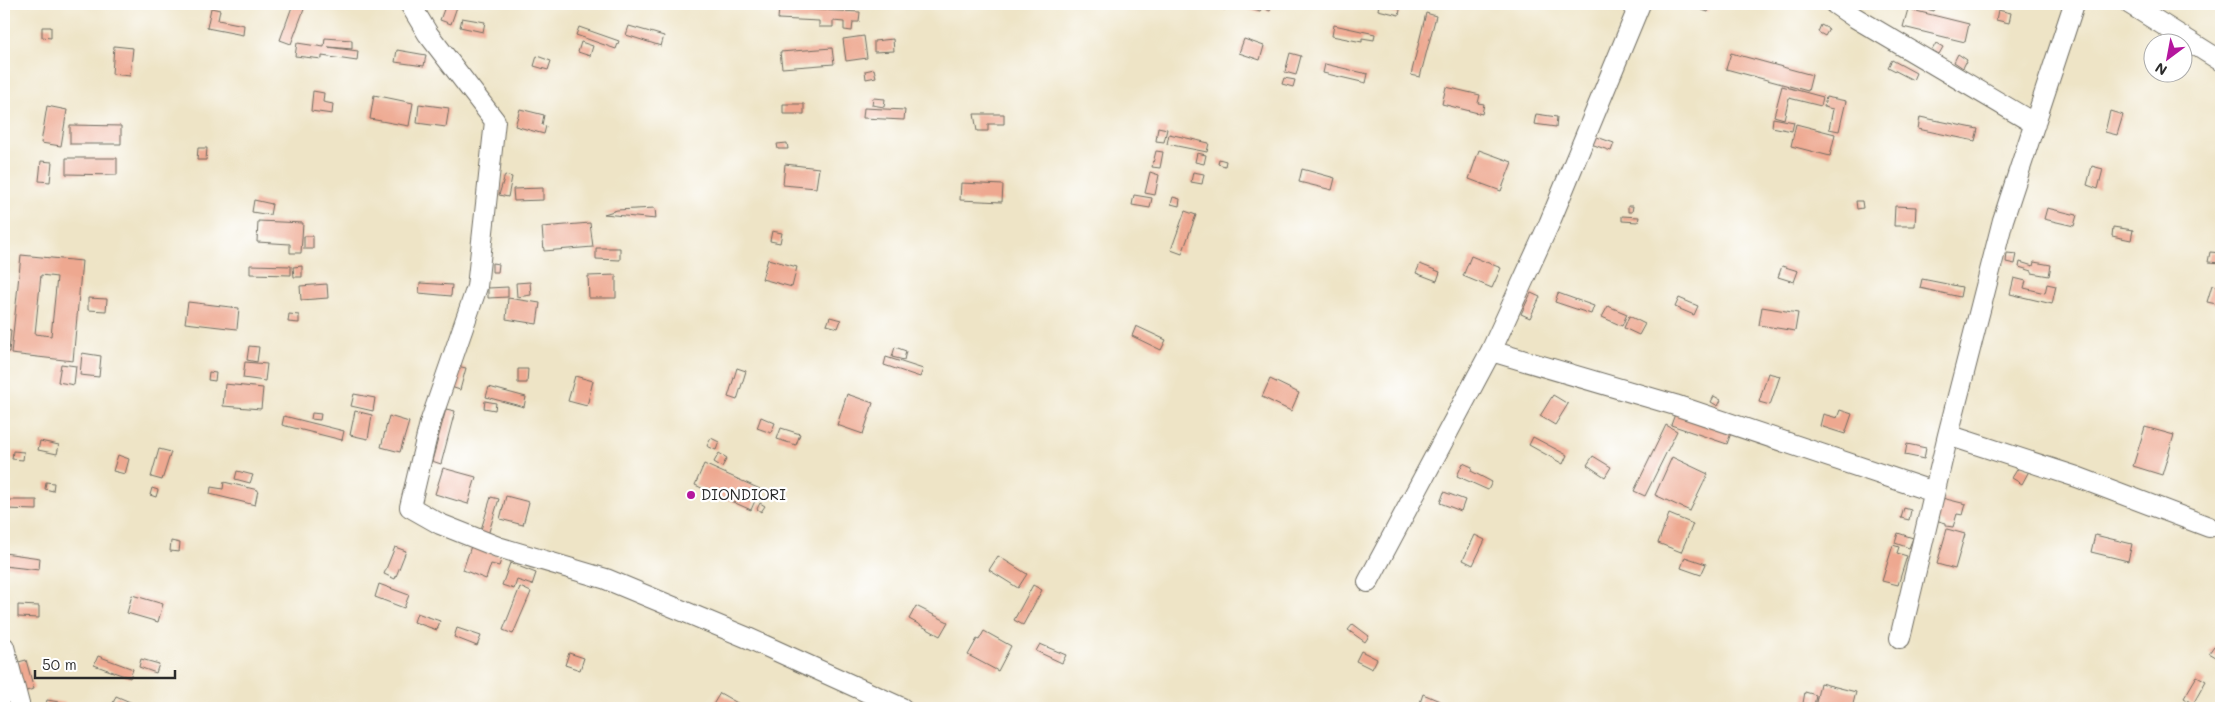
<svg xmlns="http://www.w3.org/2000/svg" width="2225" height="712" font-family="Mali,sans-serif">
	<rect width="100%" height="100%" fill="#fff"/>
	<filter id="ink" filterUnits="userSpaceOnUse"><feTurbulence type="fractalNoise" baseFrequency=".02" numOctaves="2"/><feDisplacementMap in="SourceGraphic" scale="10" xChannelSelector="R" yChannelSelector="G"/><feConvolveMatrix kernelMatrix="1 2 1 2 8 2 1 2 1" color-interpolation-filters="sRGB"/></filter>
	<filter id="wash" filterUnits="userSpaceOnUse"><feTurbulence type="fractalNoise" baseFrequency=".0096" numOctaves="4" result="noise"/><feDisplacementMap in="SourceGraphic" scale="20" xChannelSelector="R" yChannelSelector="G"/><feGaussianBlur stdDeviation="1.12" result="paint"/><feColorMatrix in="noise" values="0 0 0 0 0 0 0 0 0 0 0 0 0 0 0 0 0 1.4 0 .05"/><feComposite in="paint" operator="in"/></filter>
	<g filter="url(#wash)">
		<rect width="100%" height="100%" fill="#eee4c6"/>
		<g id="blocks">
			<path fill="#eea890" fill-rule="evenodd" d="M293,4H306L291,44L280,40Z
				M360,4H370L369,9L359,6Z
				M446,4H458L451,24L440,20Z
				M851,4H863V8L851,7Z
				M1217,4H1227L1225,10L1216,7Z
				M1234,4H1263L1260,12Z
				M1265,4L1272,6L1270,11L1263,8Z
				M1379,4H1401L1399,15L1378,10Z
				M1705,4H1711L1708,12L1702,10Z
				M1909,4H1936L1934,11Z
				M211,8L220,10L218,20L244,25L243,35L207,28Z
				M779,8L860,12L859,22H853L852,31L844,30V22L833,21V27H819V21L778,19Z
				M1908,9L1969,24L1965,42L1903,27Z
				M1998,10L2011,13L2009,23L1996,20Z
				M1426,13L1436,16L1420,77L1411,75Z
				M462,18L485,22L483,32L460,27Z
				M1334,25L1375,34L1374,40L1362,38V42L1332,36Z
				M1821,25L1829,29L1825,36L1818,32Z
				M629,26L664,36L661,46L626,35Z
				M42,27H51V38L42,37Z
				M579,27L619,41L616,49L576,35Z
				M864,36L867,58L846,61L843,39Z
				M325,38L352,40V49L328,47L358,51L357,61L322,56V59L295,56L297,43L324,47Z
				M893,39L894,51L874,52V41Z
				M1244,39L1264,46L1260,60L1239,53Z
				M581,42L593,46L590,56L578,52Z
				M1936,43L1943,47L1939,54L1932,50Z
				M114,46L133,48L130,76L112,74Z
				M832,48L834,64L782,68L780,52Z
				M397,50L426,55L424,66L395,62Z
				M1290,53L1301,56L1296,75L1285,72Z
				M1731,53L1812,75L1808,91L1726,69Z
				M1958,54L1967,60L1963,68L1954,62Z
				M537,56L551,61L548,70L534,66Z
				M1892,60L1916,73L1913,80L1888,67Z
				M1325,64L1368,74L1366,83L1323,73Z
				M874,69L876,77L866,79L865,71Z
				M1284,78L1295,80L1293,87L1282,84Z
				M1782,86L1823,97L1821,106L1789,98L1784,119L1774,116Z
				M1446,87L1480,95L1478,103L1484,104L1482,114L1442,104Z
				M313,91L324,93L323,102L333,104L332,114L311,111Z
				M374,95L413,103L409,126L370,119Z
				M1826,97L1846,101L1839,131L1829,129L1833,109L1824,107Z
				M873,98L885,99L884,107L872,105Z
				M419,104L449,108L446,127L417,123Z
				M783,104H804V114H783Z
				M47,106L67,110L61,146L41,143Z
				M864,108L905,110L904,120L863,118Z
				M520,109L544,115L542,125L546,126L544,134L515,126Z
				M2110,111L2123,115L2117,135L2105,132Z
				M974,114H1004V124H988V131H977Z
				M1536,114L1557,117L1556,127L1534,124Z
				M1920,117L1978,129L1975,141L1918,129Z
				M1773,118L1794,122L1792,131L1772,127Z
				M1796,124L1835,134L1830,156L1791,146Z
				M70,125L121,126V144H70Z
				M1158,127L1167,129L1164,142L1156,141Z
				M1169,134L1209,143L1207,152L1167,144Z
				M1594,136L1614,143L1611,151L1591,144Z
				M787,143L788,149H778L777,144Z
				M198,148H207L206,160H197Z
				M1479,150L1512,162L1501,191L1469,179Z
				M1156,151L1163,152L1160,168L1152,167Z
				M1197,153L1206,155L1204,164L1195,162Z
				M66,158H117V175L66,174Z
				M1219,159L1226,161L1225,166L1218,164Z
				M41,161L52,162L50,182L39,181Z
				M785,164L819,168L816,188L783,185Z
				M2092,166L2103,169L2098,189L2087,185Z
				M1302,169L1335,178L1332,190L1299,182Z
				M1150,172L1159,175L1155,195L1145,193Z
				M1193,172L1204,174L1202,184L1191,182Z
				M505,175L512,177L508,197L499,195Z
				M961,183L1003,185L1002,202L960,200Z
				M543,188V200L514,201L513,189Z
				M1134,195L1152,198L1150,208L1132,205Z
				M1173,197L1180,199L1179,206L1171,204Z
				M254,200L272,204L270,215L252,212Z
				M1856,201H1862L1863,208L1857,209Z
				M1628,206H1633L1632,212H1628Z
				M1895,206L1916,207L1915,226H1894Z
				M655,208L656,219L604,214L617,210Z
				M2047,208L2077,215L2074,226L2044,219Z
				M1185,211L1196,215L1182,254L1171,250Z
				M1622,216L1639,217L1638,222L1622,221Z
				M258,221L303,223L301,253H290V244L257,242Z
				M590,223L593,247L544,251L542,227Z
				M2113,227L2133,230L2131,240L2112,236Z
				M772,231L782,233L780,243L770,241Z
				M304,236H313V249H304Z
				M596,248H620V260L596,259Z
				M2210,252L2221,253V263L2208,262Z
				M2007,253L2017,254L2015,264L2006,262Z
				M21,255L82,261L73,361L11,354ZM41,275L57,277L51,336L35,334Z
				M1471,256L1501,268L1492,288L1463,276Z
				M768,259L797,267L792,287L762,279Z
				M2020,262L2033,266L2034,262L2051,265L2049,276L2032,273V271L2019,267Z
				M492,263L499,264L498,272H492Z
				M1420,264L1440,272L1437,281L1416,273Z
				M250,265L291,266V275L250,274Z
				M302,266V277H294L293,267Z
				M1782,266L1798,271L1794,282L1778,277Z
				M616,275V298H589L588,276Z
				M2014,278L2026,281L2024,288L2045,293L2047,284L2056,286L2052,304L2010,294Z
				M1922,279L1962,287L1960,297L1920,288Z
				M530,282L531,295L517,297L516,283Z
				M420,283L452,285L451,296L419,293Z
				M327,284L328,298L301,300L300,286Z
				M2212,285L2221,287V305L2207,302Z
				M508,287V297L488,298V288Z
				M1531,293L1540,297L1530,318L1521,314Z
				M1558,293L1594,306L1591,314L1555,302Z
				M88,298L107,299L106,311L88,310Z
				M508,298L540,303L537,324L506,319Z
				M1679,298L1698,306L1694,315L1675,307Z
				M188,302L239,308L237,329L185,323Z
				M1608,306L1627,314L1622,326L1602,317Z
				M1762,307L1798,313L1795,331L1759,325Z
				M289,314L299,315V323L288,322Z
				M1629,316L1645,324L1639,335L1624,328Z
				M830,317L841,320L838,328L827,325Z
				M1136,326L1166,340L1161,350L1132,336Z
				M4,329L11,330L9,352H4Z
				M249,346L259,347L257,362L247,360Z
				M895,347L906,351L904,360L892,357Z
				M82,353L101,356L99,377L80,375Z
				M886,357L923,369L920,377L884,365Z
				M245,362L267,364L265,381L243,378Z
				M61,364L76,366L74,385L58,382Z
				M457,366L466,368L460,390L451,387Z
				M737,368L746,371L737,400L728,397Z
				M518,369H528L527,383H518Z
				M209,372L216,373L215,381L208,380Z
				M1768,373L1780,376L1770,405L1759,402Z
				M575,376L593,381L587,406L568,401Z
				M1270,379L1299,393L1291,411L1262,397Z
				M225,384L263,388L261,409L223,406Z
				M489,387L526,397L524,407L486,397Z
				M354,394L375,398L373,411L351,406Z
				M847,394L873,403L863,434L837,425Z
				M1553,395L1568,404L1555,425L1540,416Z
				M1714,396L1721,400L1718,406L1711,402Z
				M485,401L496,403L495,410L484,408Z
				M446,409L455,411L441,464L432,461Z
				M1840,410L1852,414L1845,434L1820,426L1823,414L1837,418Z
				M355,411L372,415L368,439L350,435Z
				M312,413L321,414L320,420L311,419Z
				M1675,414L1731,433L1727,444L1671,425Z
				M284,416L344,431L342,440L282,425Z
				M389,416L409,422L400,452L381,447Z
				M761,417L775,423L771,433L757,428Z
				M1666,425L1677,431L1645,496L1634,491Z
				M2145,427L2174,435L2162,475L2133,466Z
				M781,428L800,434L796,445L777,439Z
				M1533,437L1567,455L1563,464L1529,445Z
				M711,438L719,442L716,450L707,446Z
				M40,441L59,445L57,454L38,450Z
				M1907,444L1926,448L1924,459L1905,455Z
				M159,449L171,452L162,480L151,477Z
				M13,451L24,452L23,460L12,459Z
				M719,453L727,458L722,467L714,462Z
				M118,455L129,459L125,474L113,471Z
				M1593,456L1611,467L1605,477L1587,465Z
				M1672,457L1708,474L1690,511L1655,495Z
				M1463,463L1472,467L1471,471L1492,482L1488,490L1457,476Z
				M704,464L760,489L751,510L695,485Z
				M2020,465L2029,471L2022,484L2012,478Z
				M443,468L476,477L468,504L435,494Z
				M237,471L253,475L250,483L235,479Z
				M46,482L54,483L53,491L45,489Z
				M224,482L258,490L255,505L210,494L211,487L223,489Z
				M152,488L158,490L156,497L150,495Z
				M1444,492L1465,500L1461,511L1440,503Z
				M506,496L529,502L523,525L500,519Z
				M491,497L499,499L487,538L479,536Z
				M1942,498L1966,504L1963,515L1957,514L1953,527L1946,526V523L1935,520Z
				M5,500H37V510L5,509Z
				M760,503L765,506L761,512L757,509Z
				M1904,508L1911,510L1909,520L1901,518Z
				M1669,514L1693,524L1681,552L1658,543Z
				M1947,529L1965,534L1955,569L1937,564Z
				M1898,533L1913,538L1909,548L1895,543Z
				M1475,535L1485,540L1473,565L1463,560Z
				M2095,535L2132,544L2128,561L2091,552Z
				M171,541L180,543L179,552L170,551Z
				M1893,545L1899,547L1897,553L1907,556L1898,585L1882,581Z
				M471,546L502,557L499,566L491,564L486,579L463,570Z
				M395,547L406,551L395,579L384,574Z
				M4,553L40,558L39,570L4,566Z
				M998,556L1027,574L1018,588L989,570Z
				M1685,557L1706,564L1701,575L1681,568Z
				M510,563L536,573L532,585L517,580L514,589L502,585Z
				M379,584L409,595L404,608L375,597Z
				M1033,585L1042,590L1023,625L1014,620Z
				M520,587L531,592L513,634L503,630Z
				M132,595L163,604L158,622L127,613Z
				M18,605L39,606V618L18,617Z
				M916,606L948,622L940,636L909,619Z
				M417,613L440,621L437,630L414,622Z
				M1353,624L1369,636L1365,642L1348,630Z
				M457,628L481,636L477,646L454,637Z
				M984,631L1011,646L998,671L968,655L977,639L979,640Z
				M1040,644L1066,655L1062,663L1036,651Z
				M2214,646L2221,650V660L2209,653Z
				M1361,651L1377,659L1372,669L1356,661Z
				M569,653L584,658L580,670L565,665Z
				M98,656L133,669L130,678L94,665Z
				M141,659L159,664L156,673L139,667Z
				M26,660L34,689L22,692L15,663Z
				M2197,676L2206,681L2193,704L2184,698Z
				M1820,683L1856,692L1852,708L1815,707Z
				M1805,692L1816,695L1814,706L1803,703Z
				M720,693L746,708H711Z
				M1423,694L1456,708H1432L1420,703Z
				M116,696L144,708H111Z
				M47,700L65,703L64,708H45Z"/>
		</g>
	</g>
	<g filter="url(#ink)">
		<use href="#blocks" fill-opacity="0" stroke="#6f6c61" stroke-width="1"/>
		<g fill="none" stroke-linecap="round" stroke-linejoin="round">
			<g stroke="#6f6c61" stroke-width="22">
				<path id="street" d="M410,4L428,34L495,121L477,287L430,423L410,507L440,524L498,547L606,579L748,638L902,708
					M1835,4L1854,17L2035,124
					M2130,4L2221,61
					M1491,351L1675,405L1934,492
					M1948,435L2077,477L2209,527
					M1368,582L1491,351L1549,224L1640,4
					M1900,638L1948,435L2003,220L2074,4
					M4,647L20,708"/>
			</g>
			<use href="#street" stroke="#fff" stroke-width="20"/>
		</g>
	</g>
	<circle fill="#b5179e" stroke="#fff" stroke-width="2" cx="691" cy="495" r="5"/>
	<g text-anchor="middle" stroke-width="4.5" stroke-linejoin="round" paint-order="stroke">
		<g font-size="15" fill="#2b2b2b" stroke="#fff" text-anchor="start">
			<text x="701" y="500">DIONDIORI</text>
		</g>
	</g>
	<rect width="2225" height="712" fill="none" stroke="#fff" stroke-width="20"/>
	<g transform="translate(2168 58) rotate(212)"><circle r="24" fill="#ffffff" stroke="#aaaaaa"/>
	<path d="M0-4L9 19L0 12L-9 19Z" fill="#b5179e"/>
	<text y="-8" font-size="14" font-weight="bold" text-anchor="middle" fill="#2b2b2b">N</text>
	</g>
	<path d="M35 670v8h140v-8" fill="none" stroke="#2b2b2b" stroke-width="2.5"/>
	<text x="42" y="670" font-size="15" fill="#2b2b2b" stroke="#ffffff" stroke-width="4" paint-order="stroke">50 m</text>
</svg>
